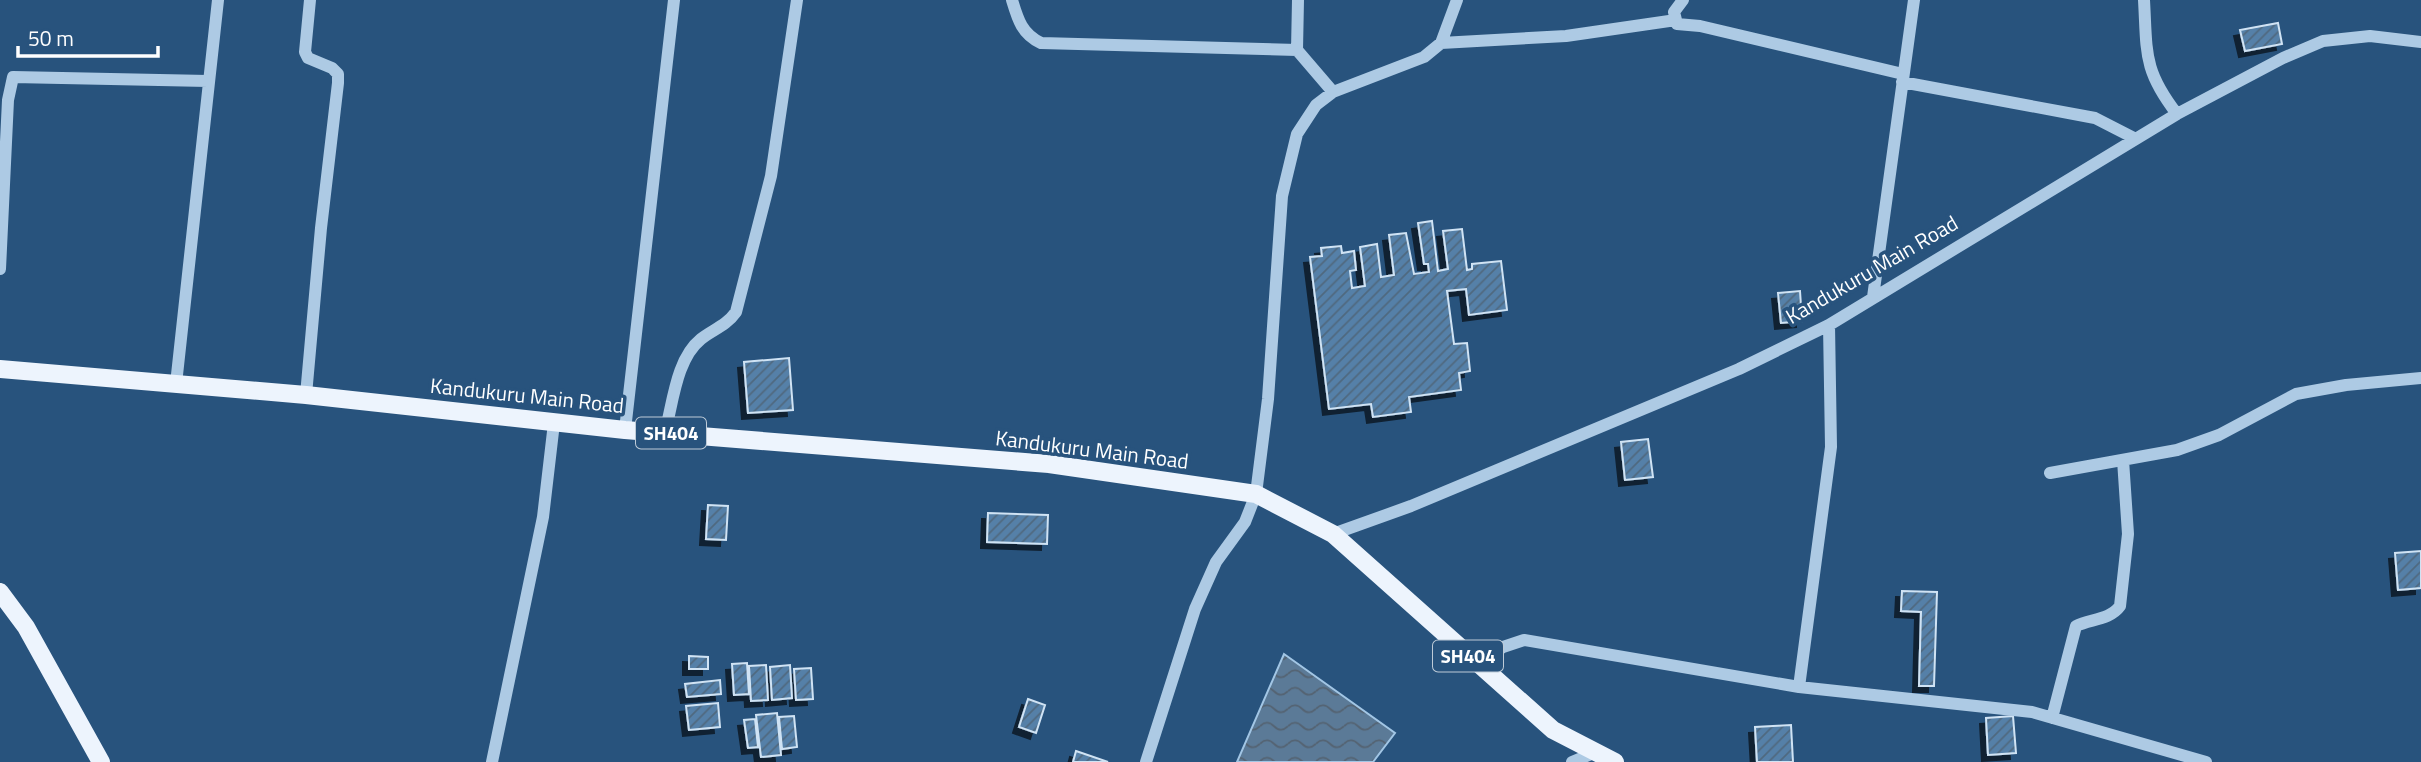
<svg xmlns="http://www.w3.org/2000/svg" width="2421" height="762" font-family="'Titillium Web',sans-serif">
	<defs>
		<pattern id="water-waves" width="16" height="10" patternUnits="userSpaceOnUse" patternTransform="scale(1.75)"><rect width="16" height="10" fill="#5b7a97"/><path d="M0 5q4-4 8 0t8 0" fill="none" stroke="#546372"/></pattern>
		<pattern id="building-hatch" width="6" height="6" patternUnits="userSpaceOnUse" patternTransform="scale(1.75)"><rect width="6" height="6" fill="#5480a8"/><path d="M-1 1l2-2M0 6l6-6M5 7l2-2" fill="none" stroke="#50697f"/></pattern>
		<filter id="shadow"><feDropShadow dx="-6" dy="6" stdDeviation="0" flood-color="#0009"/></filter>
	</defs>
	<rect width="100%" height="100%" fill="#28537d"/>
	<path fill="url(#water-waves)" stroke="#a2c6e5" stroke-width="2" d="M1284,654L1395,733L1373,762H1237Z"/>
	<path fill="url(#building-hatch)" stroke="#d0e3f4" stroke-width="2" filter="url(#shadow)" d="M2278,23L2282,44L2245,51L2240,30Z
		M1432,221L1438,271L1448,269L1443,231L1462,229L1467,270L1472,269V264L1501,261L1507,310L1469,315L1466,289L1447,291L1454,344L1467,343L1470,371L1459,373L1461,390L1409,397L1411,412L1373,417L1371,404L1329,409L1310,257L1322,256L1321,248L1341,246L1342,253L1354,251L1356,270L1350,271L1352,288L1365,286L1360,247L1377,244L1381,277L1394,275L1389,235L1406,233L1414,274L1429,272L1428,264H1424L1418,223Z
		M1800,291L1802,321L1781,323L1778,293Z
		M789,358L793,410L748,413L744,362Z
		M1648,439L1653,477L1625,480L1621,442Z
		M708,505L728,506L726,540L706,539Z
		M988,513L1048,515L1047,544L987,542Z
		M2421,551V588L2398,590L2395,553Z
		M1902,591L1937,592L1934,686H1919L1921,612L1901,611Z
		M689,656L708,657V669H689Z
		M747,663L749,694L734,695L732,664Z
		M766,665L768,700L751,701L749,666Z
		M790,665L792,698L772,700L770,667Z
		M811,668L813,699L796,700L794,669Z
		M720,680L721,694L687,697L685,684Z
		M1028,699L1045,705L1036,733L1019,727Z
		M718,703L720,727L689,730L686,706Z
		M777,713L781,755L761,757L756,715Z
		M794,716L797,747L782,749L779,717Z
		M2013,716L2016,753L1988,755L1986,718Z
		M755,719L758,747L748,748L744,720Z
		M1791,725L1793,762H1757L1755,727Z
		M1076,751L1108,762H1073Z"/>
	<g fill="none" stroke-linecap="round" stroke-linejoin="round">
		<path stroke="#adcae4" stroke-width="12" d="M1012,0C1018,20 1022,34 1041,43L1297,50
			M1298,0L1297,50L1333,92
			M1683,0L1674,12L1677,24L1700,26L1903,74
			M2144,0C2147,53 2143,70 2177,114
			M1441,43L1566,36L1676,20
			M1902,82L2095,118L2136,139
			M0,269L8,100L13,77L208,81
			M1873,297L1914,0
			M176,384L218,0
			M306,395L321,228L338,83V74L332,68L308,58L305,52L310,0
			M625,430L674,0
			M665,432C673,403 676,359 701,339C714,329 726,326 736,312L771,176L797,0
			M2050,473L2177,450L2219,435L2296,394L2346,385L2421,378
			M1333,534L1411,506L1739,369L1829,325L2177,114L2283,58L2323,41L2370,36L2421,42
			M1477,664L1503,647L1524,640L1799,687L2032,712L2206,762
			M1799,687L1831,447L1829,325
			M2052,718L2076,626C2090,619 2110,620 2120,606L2128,534L2123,460
			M492,762L543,517L554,423
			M1146,762L1195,609L1216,562L1245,522L1256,494L1268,399L1282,196L1297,134L1316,105L1333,92L1424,57L1441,43L1457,0
			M1572,762L1596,752"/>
		<path stroke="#edf4fd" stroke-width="18" d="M0,369L306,395L625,430L1049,464L1256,494L1333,534L1553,730L1615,762
			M0,592L26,627L101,762"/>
	</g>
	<g text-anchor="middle" stroke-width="7" stroke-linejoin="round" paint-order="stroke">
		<g fill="#28537d" stroke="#becbd8" stroke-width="2">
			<rect x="636" y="417.5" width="70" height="31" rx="5"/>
			<rect x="1433" y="640.5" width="70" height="31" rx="5"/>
		</g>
		<g font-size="19" font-weight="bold" fill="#fff">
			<text x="671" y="440">SH404</text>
			<text x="1468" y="663">SH404</text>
		</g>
		<g font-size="21" fill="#fff" stroke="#28537d">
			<text transform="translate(1872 270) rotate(-30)" y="7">Kandukuru Main Road</text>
			<text transform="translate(527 396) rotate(6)" y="7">Kandukuru Main Road</text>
			<text transform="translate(1092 450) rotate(7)" y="7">Kandukuru Main Road</text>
		</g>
	</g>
	<path d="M18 46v10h140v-10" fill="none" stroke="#ffffff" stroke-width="3.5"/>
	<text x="28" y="46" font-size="21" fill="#ffffff" stroke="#28537d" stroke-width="5" paint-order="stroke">50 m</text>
</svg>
